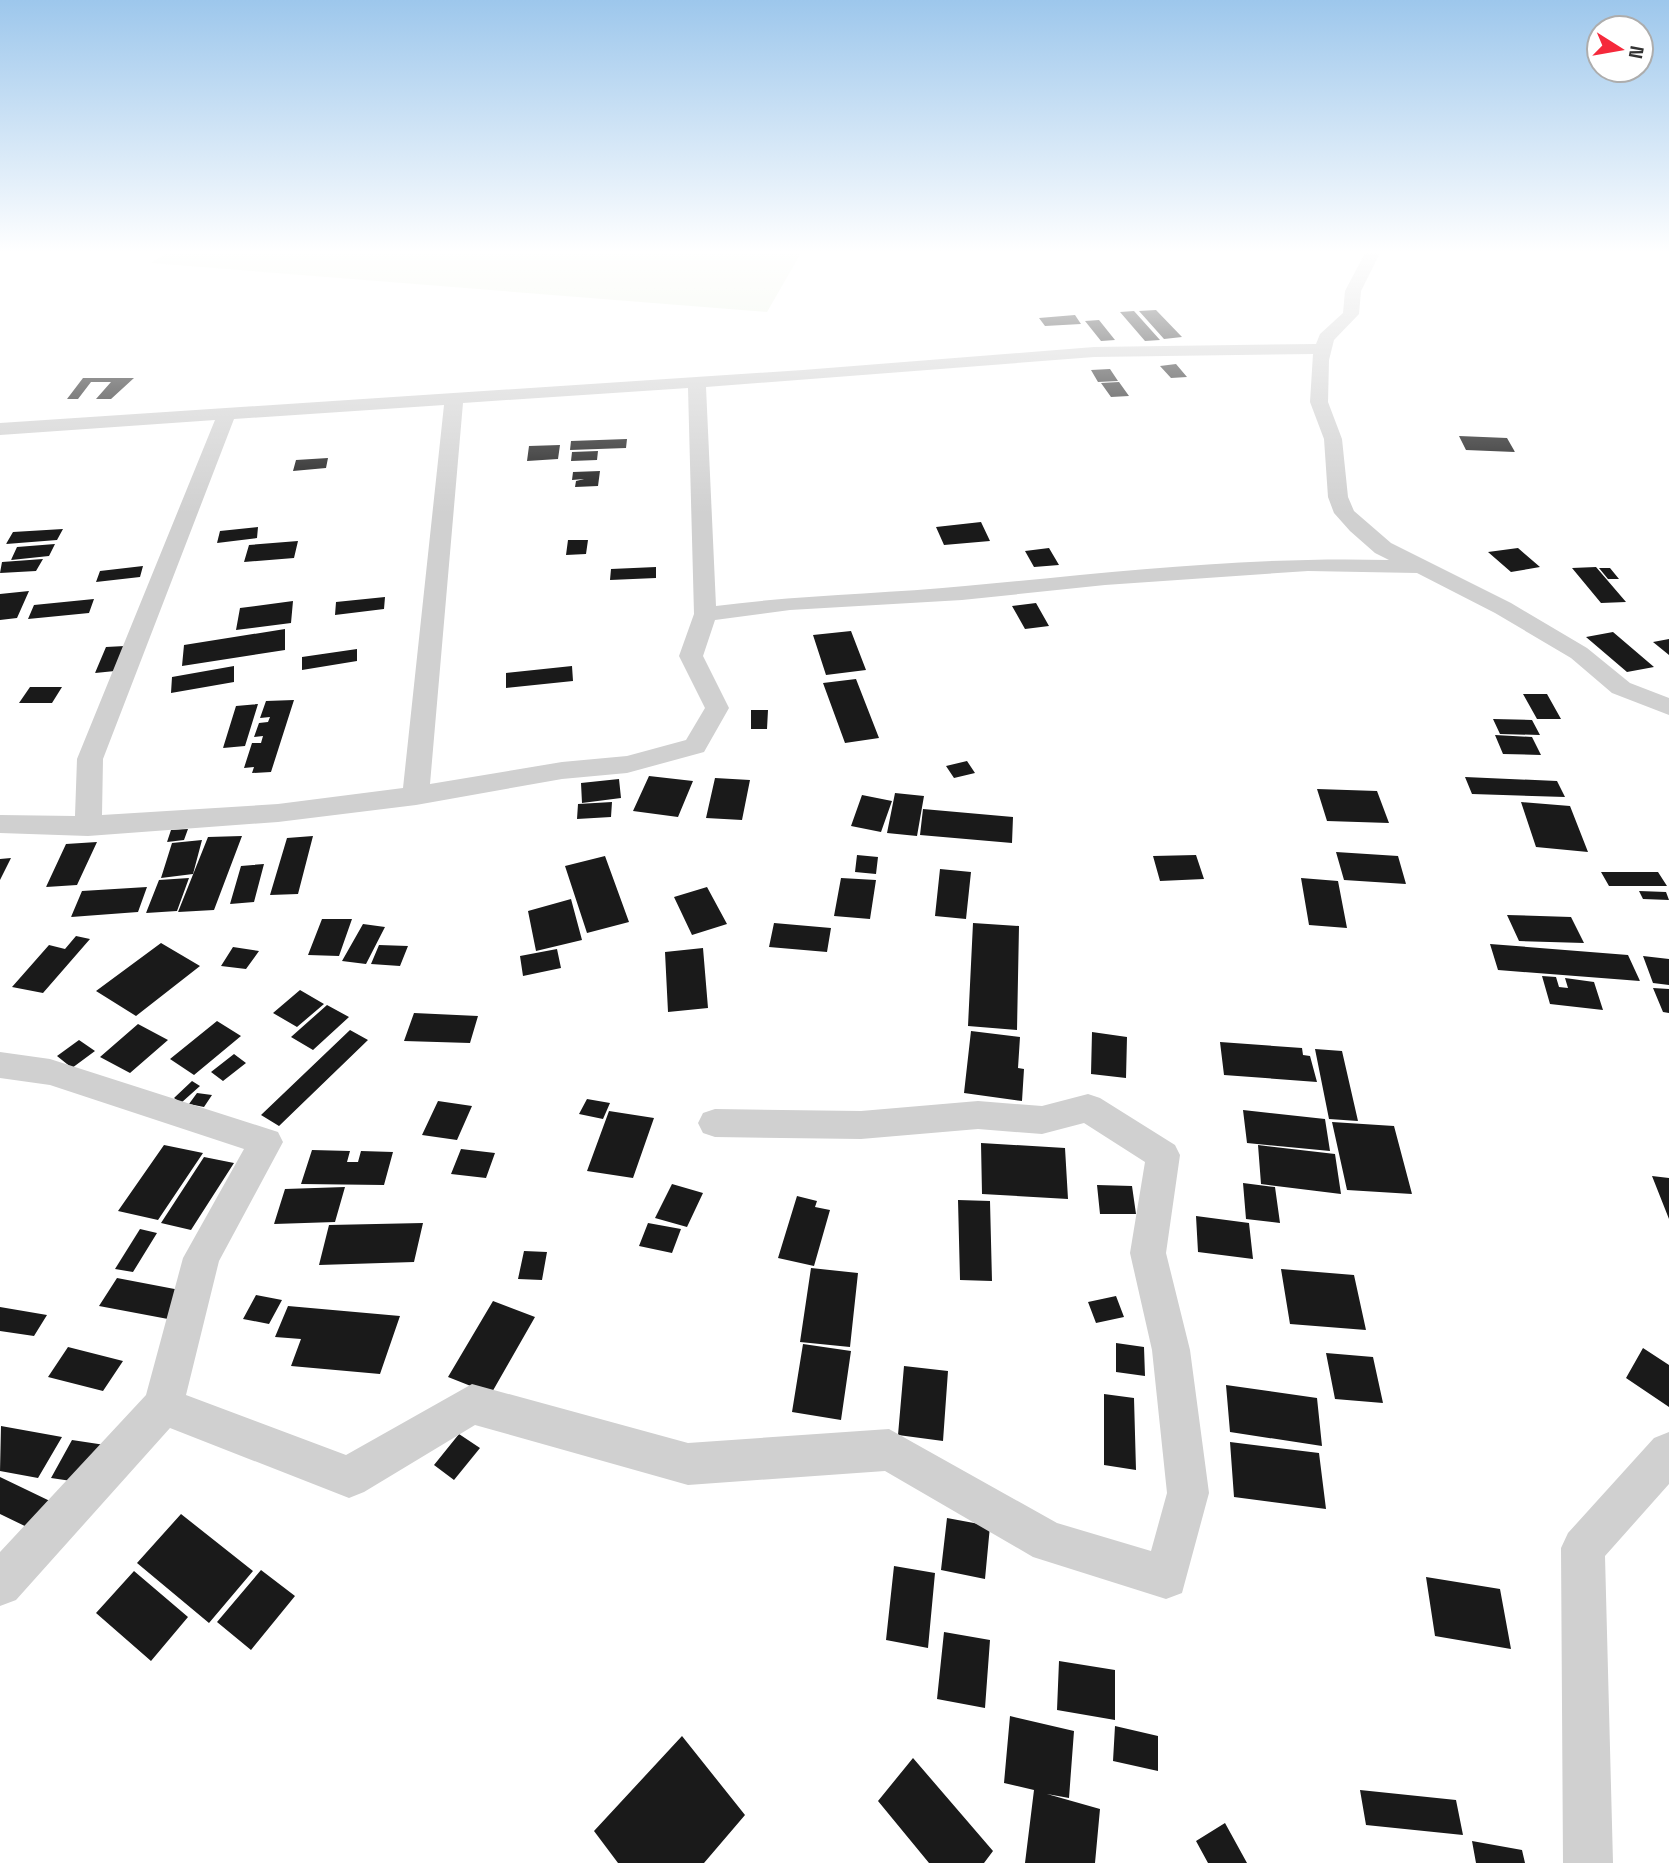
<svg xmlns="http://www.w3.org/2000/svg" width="1669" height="1863" font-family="'Space Grotesk',sans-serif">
	<rect width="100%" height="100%" fill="#fff"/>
	<path fill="#e9f0e1" d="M166,253H801L767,312L151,263Z"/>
	<path fill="#1a1a1a" d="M1156,310L1182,337L1164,339L1139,311Z
		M1134,311L1160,340L1145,341L1120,312Z
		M1075,315L1081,324L1045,326L1039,318Z
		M1099,320L1115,340L1101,341L1085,321Z
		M1176,364L1187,377L1171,378L1160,366Z
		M1110,369L1118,381L1098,382L1091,370Z
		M83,378H134L111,399H96L111,382H91L78,399H67Z
		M1119,382L1129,396L1111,397L1101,383Z
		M1459,436L1507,438L1515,452L1466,450Z
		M627,439L626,448L570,450L571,441Z
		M560,445L558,459L527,461L529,446Z
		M598,451L597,460L571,461L572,452Z
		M328,458L326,468L293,471L296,460Z
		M600,471L598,486L575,487L576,481L584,479L572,480L573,472Z
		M981,522L990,541L944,545L936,527Z
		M258,527L257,538L217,543L220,531Z
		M63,529L57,540L6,544L13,532Z
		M568,540H588L586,554L566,555Z
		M298,541L294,558L244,562L249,545Z
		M55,544L49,556L11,560L17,547Z
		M1049,548L1059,565L1034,567L1025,551Z
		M1518,548L1540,567L1511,572L1488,552Z
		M43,559L36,571L0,573L2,562Z
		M143,566L140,577L96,582L100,571Z
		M656,567V578L610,580L611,569Z
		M1596,567L1626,602L1601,603L1572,568Z
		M1599,568H1610L1619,579H1608Z
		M29,591L17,618L0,620V594Z
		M385,597L384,609L335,615L336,602Z
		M94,599L89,613L28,619L34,605Z
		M293,601L291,623L236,630L240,608Z
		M1036,603L1049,626L1025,629L1012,606Z
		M285,629V650L182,666L184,645Z
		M851,631L866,670L826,675L813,635Z
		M1613,632L1654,667L1627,672L1586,637Z
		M1669,639V655L1653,642Z
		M125,646L115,671L95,673L106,647Z
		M357,649V661L302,670V657Z
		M234,666V682L171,693L172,677Z
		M572,666L573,681L506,688V673Z
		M856,679L879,738L845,743L823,683Z
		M30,687H62L52,703H19Z
		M1523,694H1547L1561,719H1537Z
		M294,700L271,772L252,773L254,767L244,768L252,743H261L263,736L254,737L259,723L268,722L270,717L260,718L266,701Z
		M258,704L245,746L223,748L236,706Z
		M751,710H768L767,729H751Z
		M1493,719L1532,720L1540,735L1500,734Z
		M1495,735L1532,737L1541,755L1503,754Z
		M967,761L975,773L954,778L946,766Z
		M649,776L693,781L678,817L633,811Z
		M1465,777L1557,781L1565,797L1472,794Z
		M715,778L750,780L742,820L706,818Z
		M619,779L621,798L582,803L581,783Z
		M1317,789L1377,791L1389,823L1327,821Z
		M895,793L924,796L917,836L887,833Z
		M862,795L892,801L881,832L851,826Z
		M612,802L611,817L577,819L578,804Z
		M1521,802L1570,806L1588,852L1536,847Z
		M923,809L1013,817L1012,843L920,835Z
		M188,829L184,840L167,842L171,830Z
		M242,836L214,910L178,912L208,837Z
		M313,836L298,894L270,895L287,838Z
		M202,840L193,874L161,878L172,843Z
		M97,842L77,885L46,887L66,844Z
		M1336,852L1398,856L1406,884L1344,880Z
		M857,855L878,857L876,874L855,872Z
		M1196,855L1204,879L1160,881L1153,856Z
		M605,856L629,922L587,933L565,866Z
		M11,858L0,880V859Z
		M264,864L254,902L230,904L241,866Z
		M940,869L971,872L966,919L935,916Z
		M1601,872H1658L1667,886H1609Z
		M189,878L177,911L146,913L159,880Z
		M841,878L876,880L870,919L834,916Z
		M1301,878L1338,881L1347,928L1309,925Z
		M147,887L138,912L71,917L82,891Z
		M707,887L727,924L692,935L674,897Z
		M1639,891L1666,892L1669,900L1643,899Z
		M571,899L582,940L536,951L528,911Z
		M1507,915L1571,917L1584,943L1519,941Z
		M322,919H352L339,956L308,955Z
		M774,923L831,928L827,952L769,947Z
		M973,923L1019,926L1017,1030L968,1026Z
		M363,924L385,927L366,964L342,961Z
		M76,936L90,939L43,993L12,987L49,945L65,949Z
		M161,943L200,966L136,1016L96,991Z
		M1490,944L1628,955L1640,981L1498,970Z
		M379,945L408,946L400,966L371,964Z
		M233,947L259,951L246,969L221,966Z
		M703,948L708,1008L668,1012L665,952Z
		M557,949L561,968L523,976L520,956Z
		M1643,956L1669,959V985L1653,983Z
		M1542,976L1556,977L1559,987L1568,988L1565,978L1594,982L1603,1010L1550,1004Z
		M1653,988L1669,989V1013L1663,1012Z
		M300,990L324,1004L297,1027L273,1013Z
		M327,1005L349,1017L313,1050L291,1037Z
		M414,1013L478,1016L470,1043L404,1041Z
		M217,1021L241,1036L194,1075L170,1059Z
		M138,1024L168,1040L130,1073L100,1057Z
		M350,1030L368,1040L279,1126L261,1115Z
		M971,1031L1020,1037L1018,1068L1024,1069L1022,1101L964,1093Z
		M1092,1032L1127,1037L1126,1078L1091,1074Z
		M79,1040L95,1051L72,1068L57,1056Z
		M1220,1042L1302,1048L1303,1055L1310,1056L1317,1082L1224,1075Z
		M1315,1049L1342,1051L1358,1121L1329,1119Z
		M234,1054L246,1063L223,1081L211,1072Z
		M192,1081L200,1086L181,1103L174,1098Z
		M197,1093L212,1095L204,1107L189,1104Z
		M587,1099L610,1103L603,1119L579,1114Z
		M438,1101L472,1106L457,1140L422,1135Z
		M1243,1110L1325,1119L1330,1151L1247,1143Z
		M609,1111L654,1118L633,1178L587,1171Z
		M1332,1122L1394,1126L1412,1194L1347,1190Z
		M981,1143L1065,1148L1068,1199L982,1194Z
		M164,1145L203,1153L158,1220L118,1211Z
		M1258,1145L1335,1154L1341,1194L1261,1184Z
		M461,1149L495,1153L486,1178L451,1174Z
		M312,1150L350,1151L347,1162H358L361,1151L393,1152L384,1185L301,1184Z
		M204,1157L234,1163L191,1230L161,1223Z
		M1652,1176L1669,1178V1219Z
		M1243,1183L1275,1187L1280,1223L1246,1219Z
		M672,1184L703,1193L687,1227L655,1218Z
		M1097,1185L1132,1186L1136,1214H1100Z
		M345,1187L335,1222L274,1224L285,1189Z
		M797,1196L817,1201L815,1207L830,1210L814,1266L778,1258Z
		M958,1200L990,1201L992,1281L960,1280Z
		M1196,1216L1249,1223L1253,1259L1198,1252Z
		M423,1223L414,1262L319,1265L329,1225Z
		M648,1223L681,1229L672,1253L639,1246Z
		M140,1229L157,1233L133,1272L115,1269Z
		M524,1251L547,1252L542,1280L518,1279Z
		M811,1268L858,1273L850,1347L800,1342Z
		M1281,1269L1354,1275L1366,1330L1290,1324Z
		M117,1278L185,1291L168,1319L99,1306Z
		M256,1295L282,1300L269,1324L243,1319Z
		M1116,1296L1124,1317L1096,1323L1088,1302Z
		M493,1301L535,1317L491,1394L448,1377Z
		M288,1306L400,1316L380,1374L291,1366L301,1339L275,1337Z
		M0,1307L47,1315L34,1336L0,1331Z
		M1116,1343L1144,1347L1145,1376L1116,1372Z
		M803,1344L851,1351L841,1420L792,1412Z
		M68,1347L123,1361L103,1391L48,1377Z
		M1643,1348L1669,1365V1407L1626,1378Z
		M1326,1353L1373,1357L1383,1403L1335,1399Z
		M904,1366L948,1371L943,1441L898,1435Z
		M1226,1385L1317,1398L1322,1446L1230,1432Z
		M1104,1394L1134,1398L1136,1470L1104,1465Z
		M1,1426L62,1437L38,1478L0,1471Z
		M459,1434L480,1448L454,1480L434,1465Z
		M72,1440L105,1445L85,1483L51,1478Z
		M1230,1442L1319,1453L1326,1509L1234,1497Z
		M0,1477L52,1502L31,1529L0,1514Z
		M181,1514L253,1571L209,1623L137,1563Z
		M947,1518L990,1526L985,1579L941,1570Z
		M894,1566L935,1573L928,1648L886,1640Z
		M261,1570L295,1596L251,1650L217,1622Z
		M134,1571L188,1617L151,1661L96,1613Z
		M1426,1577L1500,1589L1511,1649L1435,1636Z
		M944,1632L990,1640L985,1708L937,1699Z
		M1059,1661L1115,1670V1720L1057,1710Z
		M1010,1716L1074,1731L1069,1798L1047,1794L1100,1809L1095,1863H1025L1034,1790L1004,1783Z
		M1115,1726L1158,1736V1771L1113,1761Z
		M682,1736L745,1815L704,1863H618L594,1831Z
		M913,1758L993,1851L984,1863H929L878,1801Z
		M1360,1790L1456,1800L1463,1835L1366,1825Z
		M1225,1823L1247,1863H1208L1196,1841Z
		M1472,1841L1522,1850L1525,1863H1476Z"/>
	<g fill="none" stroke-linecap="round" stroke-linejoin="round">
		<path fill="#d0d0d0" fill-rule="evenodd" d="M1365,253H1380L1361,291L1359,314L1334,340L1329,360L1328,402L1342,439L1348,497L1354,511L1391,543L1511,603L1587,648L1630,683L1669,698V715L1612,693L1571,658L1495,613L1417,573L1308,571L1105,585L962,600L790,610L715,620L703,656L729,708L704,752L627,773L562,779L416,805L278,822L88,836L0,833V815L75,816L77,759L215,420L0,435V423L803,370L1094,347L1316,344L1320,334L1343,313L1345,291ZM1313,354L1310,402L1324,439L1328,497L1334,513L1350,531L1375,553L1389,560C1247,556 1106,573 965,586C882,594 799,595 716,606L706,387L1094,357ZM688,388L694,614L679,656L705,708L686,740L627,756L562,762L430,784L463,403ZM444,405L403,788L278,804L102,815L103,759L234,419Z
			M0,1052L50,1059L278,1132L283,1142L219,1261L186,1395L346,1455L472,1384L688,1443L889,1429L1057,1523L1151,1551L1167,1493L1152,1350L1130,1253L1145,1162L1084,1123L1042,1134L978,1129L861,1139L715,1137L703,1133L698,1123L703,1113L715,1109L861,1111L978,1101L1042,1106L1088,1094L1100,1098L1175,1145L1180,1155L1166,1253L1190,1350L1209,1493L1182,1593L1166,1599L1033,1557L885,1471L688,1485L475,1425L364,1492L349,1498L170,1428L16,1600L0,1606V1552L146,1395L183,1258L244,1149L50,1085L0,1078Z
			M1669,1432V1484L1605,1556L1613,1863H1563L1561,1548L1568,1533L1654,1438Z"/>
	</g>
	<linearGradient id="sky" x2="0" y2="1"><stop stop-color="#9dc7ec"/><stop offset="0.49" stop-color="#fff"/><stop offset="1" stop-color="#fff" stop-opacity="0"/></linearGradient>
	<rect width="1669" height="514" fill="url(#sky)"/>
	<g transform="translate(1620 49) rotate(101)"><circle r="33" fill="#ffffff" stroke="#adadad" stroke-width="2"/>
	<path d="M0-5L12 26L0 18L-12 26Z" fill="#f5293b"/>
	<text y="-10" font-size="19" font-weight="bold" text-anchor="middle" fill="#333333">N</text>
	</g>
</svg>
